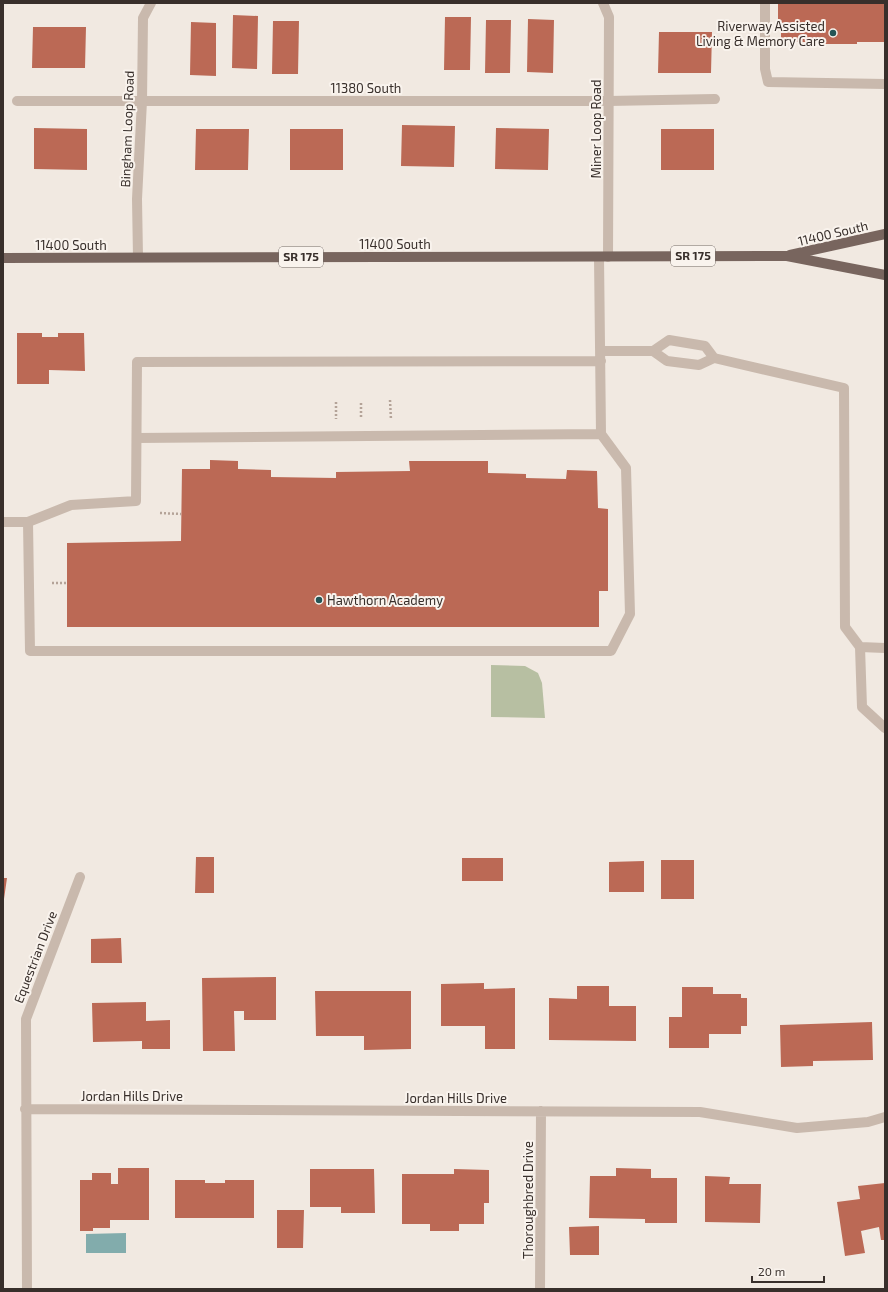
<svg xmlns="http://www.w3.org/2000/svg" width="888" height="1292" font-family="'Exo 2',sans-serif">
	<rect width="100%" height="100%" fill="#f1e9e1"/>
	<path fill="#b7bfa2" d="M491,665L525,666L538,673L542,683L545,718L491,717Z"/>
	<path fill="#82acac" d="M126,1233V1253H86V1234Z"/>
	<path fill="#bb6955" d="M778,3H885V42H857V44H816V42H781V23H778Z
		M233,15L258,16L257,69L232,68Z
		M445,17H471L470,70H444Z
		M528,19L554,20L553,73L527,72Z
		M486,20H511L510,73H485Z
		M273,21H299L298,74H272Z
		M191,22L216,23V76L190,75Z
		M33,27H86L85,68H32Z
		M659,32H712L711,73H658Z
		M402,125L455,126L454,167L401,166Z
		M34,128L87,129V170L34,169Z
		M496,128L549,129L548,170L495,169Z
		M196,129H249L248,170H195Z
		M290,129H343V170H290Z
		M661,129H714V170H661Z
		M17,333H42V337H58V333H84L85,371L49,370V384H17Z
		M210,460L238,461V469L271,470V477L336,478V472L410,471L409,461H488V473L526,474V478L566,479L567,470L597,471L598,508L608,509V591H599V627H67V543L181,541L182,469H210Z
		M196,857H214V893H195Z
		M462,858H503V881H462Z
		M661,860H694V899H661Z
		M644,861V892H609V862Z
		M3,878H7L4,899H3Z
		M121,938L122,963H91V939Z
		M276,977V1020H244V1011H234L235,1051H203L202,978Z
		M484,983V989L515,988V1049H485V1026H441V984Z
		M577,986H609V1006H636V1041L549,1040V998L577,999Z
		M682,987H713V994H741V998H747V1026H741V1034H709V1048H669V1017H682Z
		M315,991H411V1049L364,1050V1036H316Z
		M146,1002V1021L170,1020V1049H142V1041L93,1042L92,1003Z
		M872,1022L873,1060L813,1061V1066L781,1067L780,1025Z
		M118,1168H149V1220H110V1228H93V1231H80V1180H92V1173H111V1184H118Z
		M616,1168L651,1169V1178H677V1223H645V1219L589,1218L590,1176H616Z
		M310,1169H374L375,1213H341V1207H310Z
		M454,1169L489,1170V1203H484V1224H459V1231H430V1224H402V1174H454Z
		M705,1176L730,1177L729,1184H761L760,1223L705,1222Z
		M175,1180H205V1183H225V1180H254V1218H175Z
		M885,1183V1240H881L879,1227L861,1231L865,1253L845,1256L837,1202L860,1199L858,1186Z
		M277,1210H304L303,1248H277Z
		M599,1226V1255H570L569,1227Z"/>
	<g fill="none" stroke-linecap="round" stroke-linejoin="round">
		<path stroke="#b4a398" stroke-width="2.5" stroke-dasharray="2 2" stroke-linecap="butt" d="M390,400L391,420
			M336,402V419
			M361,403V418
			M160,513L181,514
			M52,583H67"/>
		<path stroke="#c9b9ad" stroke-width="10" d="M765,3V69L768,82L885,84
			M17,101H609L715,99
			M601,351H653L669,340L705,346L714,358
			M653,351L667,361L699,365L714,358L844,388L845,627L860,647L885,648
			M137,438L601,434L599,257
			M3,522H28L71,505L136,501L137,362L601,361
			M28,522L30,651H611L630,614L626,468L601,434
			M860,647L862,707L885,728"/>
		<path stroke="#c9b9ad" stroke-width="10" d="M603,3L609,17L608,257
			M138,257L137,199L142,101L143,18L151,3
			M25,1109L700,1112L797,1128L868,1122L885,1117
			M27,1289L26,1019L80,877
			M540,1289L541,1111"/>
		<path stroke="#78655e" stroke-width="10" d="M790,255L885,234
			M3,258L787,256L885,275"/>
	</g>
	<g fill="#245556" stroke="#f9f3ed" stroke-width="1.5">
		<circle cx="833" cy="33" r="4"/>
		<circle cx="319" cy="600" r="4"/>
	</g>
	<g text-anchor="middle" stroke-width="4" stroke-linejoin="round" paint-order="stroke">
		<g fill="#f9f3ed" stroke="#726a65" stroke-width="1">
			<rect x="671" y="246" width="44" height="20" rx="3"/>
			<rect x="279" y="247" width="44" height="20" rx="3"/>
		</g>
		<g font-size="12" font-weight="bold" fill="#382f2b">
			<text x="693" y="260">SR 175</text>
			<text x="301" y="261">SR 175</text>
		</g>
		<g font-size="13" fill="#382f2b" stroke="#f9f3ed" text-anchor="end">
			<text x="825" y="31">Riverway Assisted<tspan x="825" dy="15">Living &amp; Memory Care</tspan></text>
			<text x="327" y="605" text-anchor="start">Hawthorn Academy</text>
		</g>
		<g font-size="13" fill="#382f2b" stroke="#f9f3ed">
			<text x="366" y="93">11380 South</text>
			<text transform="translate(127 129) rotate(-88)" y="5">Bingham Loop Road</text>
			<text transform="translate(596 129) rotate(-90)" y="5">Miner Loop Road</text>
			<text transform="translate(833 233) rotate(-13)" y="5">11400 South</text>
			<text x="395" y="249">11400 South</text>
			<text x="71" y="250">11400 South</text>
			<text transform="translate(35 957) rotate(-69)" y="5">Equestrian Drive</text>
			<text x="132" y="1101">Jordan Hills Drive</text>
			<text x="456" y="1103">Jordan Hills Drive</text>
			<text transform="translate(528 1200) rotate(-90)" y="5">Thoroughbred Drive</text>
		</g>
	</g>
	<rect width="888" height="1292" fill="none" stroke="#382f2b" stroke-width="8"/>
	<path d="M752 1276v6h72v-6" fill="none" stroke="#382f2b" stroke-width="2"/>
	<text x="758" y="1276" font-size="12" fill="#382f2b" stroke="#f9f3ed" stroke-width="3" paint-order="stroke">20 m</text>
</svg>
